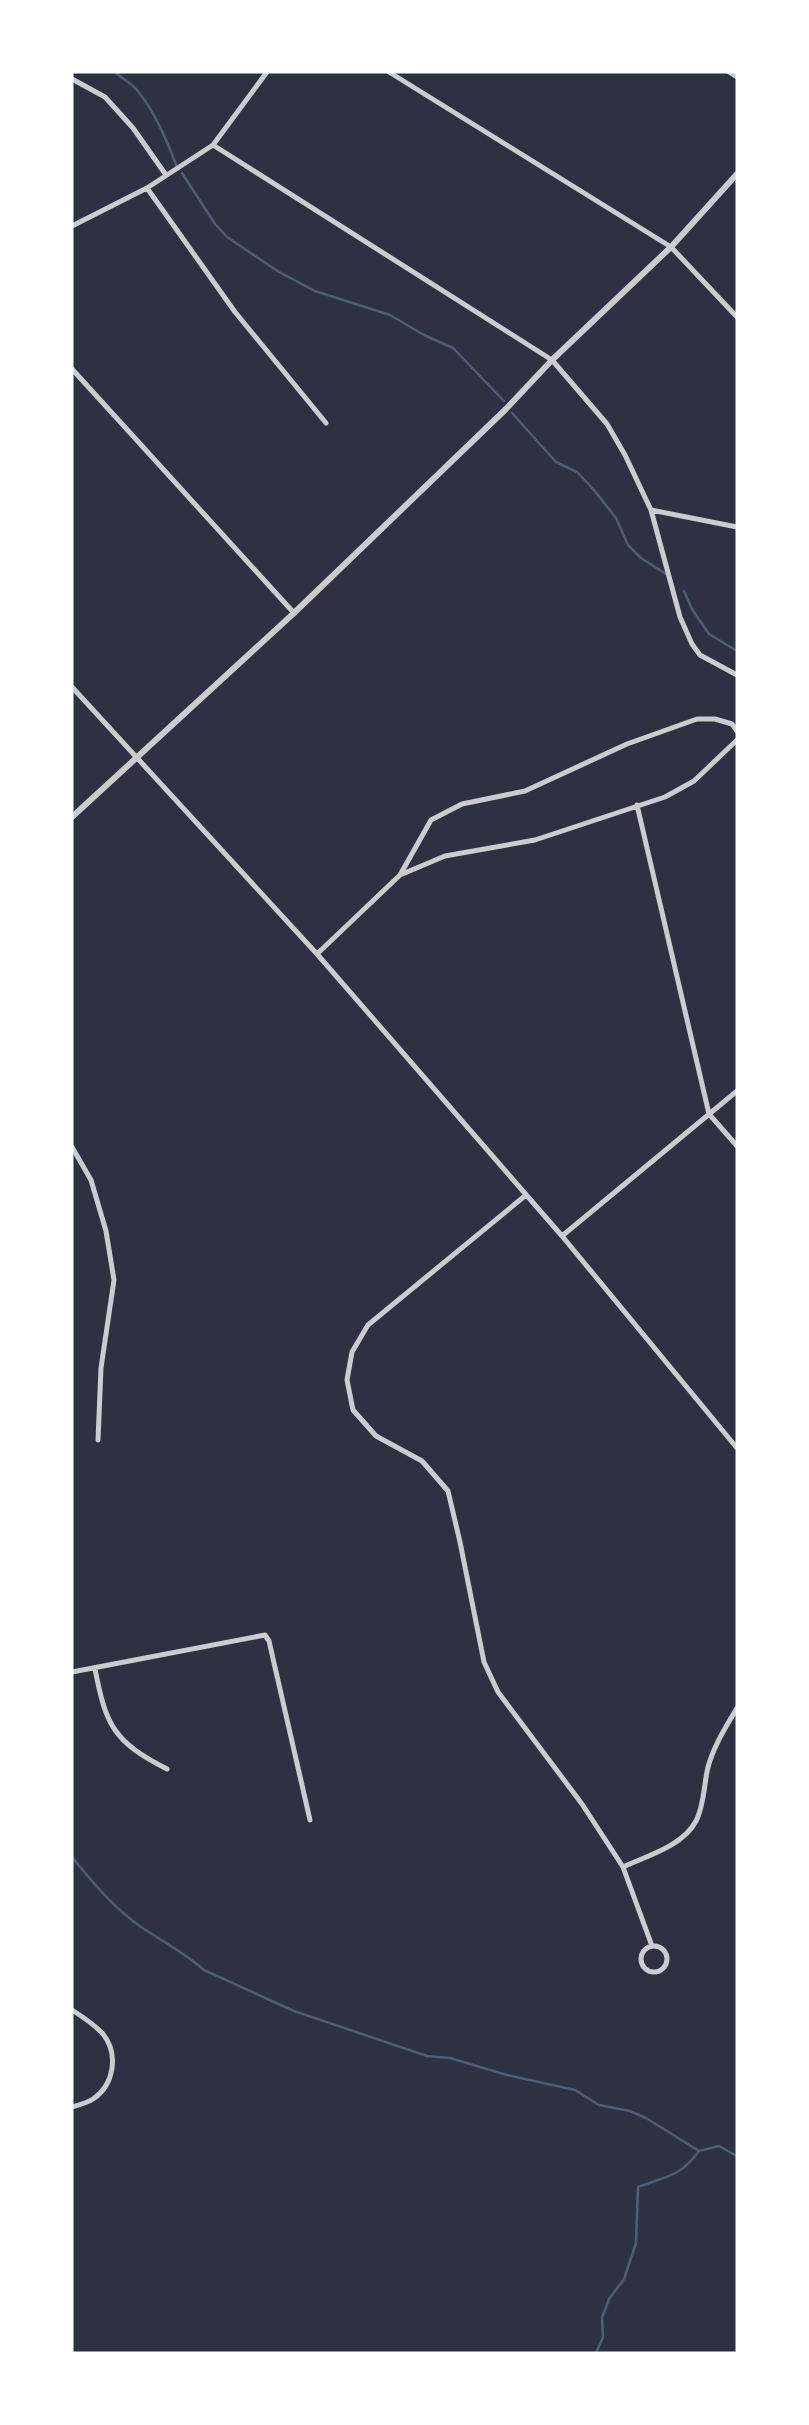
<svg xmlns="http://www.w3.org/2000/svg" width="809" height="2425" font-family="'Fira Sans',sans-serif">
	<rect width="100%" height="100%" fill="#2d3142"/>
	<g fill="none" stroke-linecap="round" stroke-linejoin="round">
		<path stroke="#4f5d75" stroke-width="2.5" d="M115,72C122,78 130,83 136,89C155,111 167,141 177,167
			M182,173L215,224L227,237L279,272L315,291L390,315L424,335L453,348L504,401
			M512,413L556,462L577,472L594,490L616,518L628,545L641,558L666,574
			M684,591L692,609L709,634L737,651
			M72,1857C93,1883 114,1908 141,1927C162,1941 185,1953 204,1970L294,2011L427,2056L450,2058L507,2075L575,2090L599,2105L630,2111L646,2118L699,2151L719,2146L737,2156
			M596,2353L603,2337L602,2318L609,2299L624,2279L636,2243L638,2187C667,2176 680,2177 699,2151"/>
		<path stroke="#caccd0" stroke-width="5" d="M389,72L671,247L737,317
			M729,72L737,77
			M72,79L105,97L133,128L166,175
			M213,145L552,360L607,424L625,455L651,510L680,617L692,644L700,655L737,675
			M147,188L235,312L326,423
			M72,226L147,188L213,145L267,72
			M72,369L294,613
			M651,510L737,527
			M72,687L317,954L562,1236L737,1448
			M637,805L709,1114L737,1146
			M400,875L431,820L462,804L525,791L627,744L697,719H715L732,724L737,731
			M317,954L400,875L445,856L535,840L665,797L694,781L737,740
			M72,1147L91,1180L106,1231L114,1280L101,1368L98,1440
			M526,1195L368,1325L352,1352L347,1380L353,1410L376,1436L422,1461L448,1491L460,1542L484,1662L498,1692L582,1804L623,1867L652,1946
			M562,1236L737,1091
			M95,1669C106,1726 114,1742 167,1769
			M72,1672L265,1635L269,1641L310,1820
			M623,1867C647,1856 683,1846 696,1821C704,1806 704,1784 708,1767C714,1745 726,1727 737,1708
			M641 1959a13 13 0 1 1 26 0a13 13 0 1 1-26 0Z
			M72,2010C83,2017 94,2024 103,2034C119,2054 114,2085 93,2099C87,2103 79,2105 72,2107"/>
		<path stroke="#caccd0" stroke-width="6" d="M72,817L294,613L506,409L552,360L671,247L737,174"/>
	</g>
	<rect width="809" height="2425" fill="none" stroke="#ffffff" stroke-width="147"/>
</svg>
